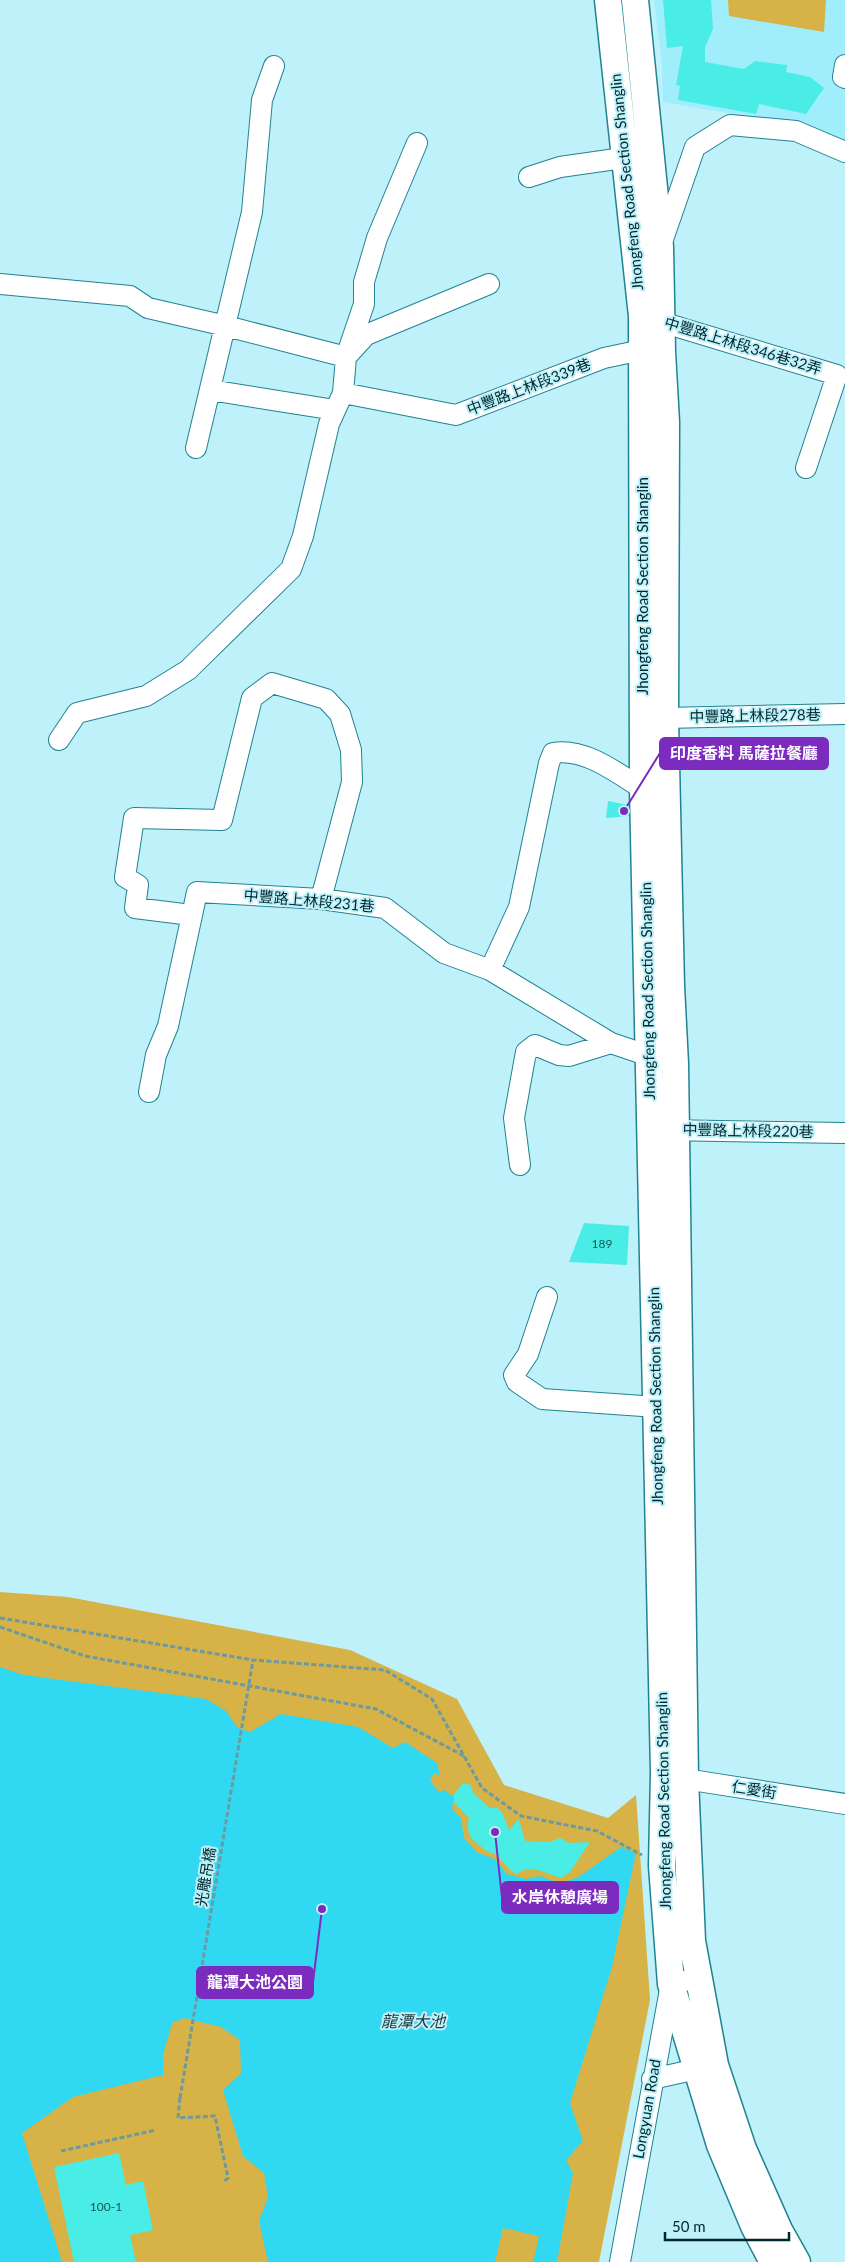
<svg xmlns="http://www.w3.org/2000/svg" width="845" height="2262" font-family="Lato,'Noto Sans TC',sans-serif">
	<rect width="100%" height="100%" fill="#bef1fa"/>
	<path fill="#a0eefc" d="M654,0H845V143L820,129L663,102L662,66Z"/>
	<path fill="#d6b247" d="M728,0H826L824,32L729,16Z
		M0,1592L68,1597L350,1650L457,1699L504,1785L608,1818L636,1795L650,2000L599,2262H0Z"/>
	<path fill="#30d8f1" d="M0,1667L24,1675L206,1699L226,1711L237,1727L250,1732L281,1714L358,1727L393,1748L405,1742L437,1763L440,1776L434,1773L430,1781L439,1792L444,1790L454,1797L452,1809L461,1818L464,1838L478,1853L495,1859L507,1874L526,1879L540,1876L561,1884L580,1876L621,1847L636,1853L612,1967L570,2103L583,2141L566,2160L573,2173L557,2262H533L539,2236L503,2228L495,2262H268L259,2221L268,2197L264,2173L243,2156L223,2090L241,2073L240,2040L221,2027L184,2018L172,2023L163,2055V2075L73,2097L22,2133L62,2262H0Z"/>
	<path fill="#4aede5" d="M663,0H711L713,29L705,47V62L744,69L755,61L787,65L786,72L810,77L824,88L806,114L759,104L756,114L678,100L680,86L676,85L683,46L667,48Z
		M608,801L628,805L629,816L606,818Z
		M584,1223L629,1226L627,1265L569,1262Z
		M463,1783L471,1785L473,1793L490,1808H497L502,1812L509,1830L519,1819L525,1841L550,1842L560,1838L569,1843L590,1842L570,1872L561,1878L538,1870L526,1869L516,1874L509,1869L497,1855L486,1851L471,1838L467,1827L469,1818L454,1802V1794Z
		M119,2153L126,2185L143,2181L153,2230L130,2235L136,2262H74L54,2167Z"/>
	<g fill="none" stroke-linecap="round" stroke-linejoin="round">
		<g stroke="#208392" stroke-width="22">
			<path id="minor" d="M845,65L843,77L845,78
				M529,177L560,167L623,158
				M661,245L695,147L730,125L796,131L845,152
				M0,284L130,296L148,308L226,326L346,357L364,304V282L377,238L417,143
				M489,284L366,335L346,357L343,393L456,415L604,358L642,350L655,351
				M648,318L837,375L806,468
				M210,390L335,410
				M196,448L252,212L262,100L274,66
				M665,718L845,714
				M59,740L77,713L146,696L188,670L291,569L303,536L329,424L343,393
				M191,915L135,908L138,885L125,877L134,818L222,820L252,698L272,683L326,699L340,714L351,750L352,782L321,899
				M490,970L519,907L549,763L553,753C585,747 618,774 643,789
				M149,1092L156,1055L168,1026L197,892L321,899L385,908L444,953L490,970L611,1043L661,1060
				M662,1130L845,1133
				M520,1165L514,1118L526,1052L535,1045L559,1055L569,1056L611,1043
				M547,1297L528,1354L514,1375L517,1382L542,1399L657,1407
				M672,1776L685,1779L845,1804
				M652,2079L697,2069
				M620,2262L671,1984L698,1978"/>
		</g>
		<g stroke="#208392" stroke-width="29">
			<path id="major" d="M608,0L642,316L643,789L664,1773L662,1866L671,1984L720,2145L754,2226L773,2262
				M635,0L660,247L662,352L666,422L665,718L671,986L675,1064L685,1779L692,1941L715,2065L743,2149L779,2230L797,2262"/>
		</g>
		<path stroke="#6c9aa2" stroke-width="3" stroke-dasharray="5 2.5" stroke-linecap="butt" d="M0,1618L253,1660L385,1670L432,1699L482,1788L521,1816L597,1831L642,1855
			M0,1627L85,1656L376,1709L464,1756
			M180,2098L178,2118L215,2116L228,2178L223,2182
			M61,2151L156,2130"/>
		<use href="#minor" stroke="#fff" stroke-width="20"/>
		<use href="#major" stroke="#fff" stroke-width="26"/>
		<path stroke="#6c9aa2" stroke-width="3" stroke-dasharray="5 2.5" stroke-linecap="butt" d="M180,2098L253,1660"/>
	</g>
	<g text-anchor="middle" stroke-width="4" stroke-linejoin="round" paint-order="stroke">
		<g font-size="12" fill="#12585b">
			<text x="602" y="1248">189</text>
			<text x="106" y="2211">100-1</text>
		</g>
		<g font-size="15" fill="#00272d" stroke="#bef1fa">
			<text transform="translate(627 182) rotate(-96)" y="5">Jhongfeng Road Section Shanglin</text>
			<text transform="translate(743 346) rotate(17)" y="5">中豐路上林段346巷32弄</text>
			<text transform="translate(529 387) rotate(-21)" y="5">中豐路上林段339巷</text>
			<text transform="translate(643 586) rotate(-90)" y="5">Jhongfeng Road Section Shanglin</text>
			<text transform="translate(755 716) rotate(-1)" y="5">中豐路上林段278巷</text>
			<text transform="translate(309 901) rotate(5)" y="5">中豐路上林段231巷</text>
			<text transform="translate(648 991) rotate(-91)" y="5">Jhongfeng Road Section Shanglin</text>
			<text transform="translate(748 1131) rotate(1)" y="5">中豐路上林段220巷</text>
			<text transform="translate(656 1396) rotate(-91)" y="5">Jhongfeng Road Section Shanglin</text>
			<text transform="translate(754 1790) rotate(9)" y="5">仁愛街</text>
			<text transform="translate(664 1801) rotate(-91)" y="5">Jhongfeng Road Section Shanglin</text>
			<text transform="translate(206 1877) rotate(-81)" y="5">光雕吊橋</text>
			<text transform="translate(647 2109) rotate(-80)" y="5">Longyuan Road</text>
		</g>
		<g font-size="16" font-style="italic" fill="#20393e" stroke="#bef1fa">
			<text x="413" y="2027">龍潭大池</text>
		</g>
	</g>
	<path fill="none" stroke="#7b2cbf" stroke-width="2" d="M624 811L660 753M495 1832L502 1898M322 1909L313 1982"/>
	<g fill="#7b2cbf" stroke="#bef1fa" stroke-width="2">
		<circle cx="624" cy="811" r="5"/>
		<circle cx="495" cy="1832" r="5"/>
		<circle cx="322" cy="1909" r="5"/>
	</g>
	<g fill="#7b2cbf" stroke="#7b2cbf" stroke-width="2">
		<rect x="660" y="738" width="168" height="31" rx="5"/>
		<rect x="502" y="1882" width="116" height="31" rx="5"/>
		<rect x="197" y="1967" width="116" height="31" rx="5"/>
	</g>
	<g font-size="16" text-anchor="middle" font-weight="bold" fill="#fff">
		<text x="744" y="759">印度香料 馬薩拉餐廳</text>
		<text x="560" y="1903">水岸休憩廣場</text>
		<text x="255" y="1988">龍潭大池公園</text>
	</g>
	<path d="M665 2232v8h124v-8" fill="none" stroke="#00272d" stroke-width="2.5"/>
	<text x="672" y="2232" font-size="15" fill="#00272d" stroke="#bef1fa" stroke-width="4" paint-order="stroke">50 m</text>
</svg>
